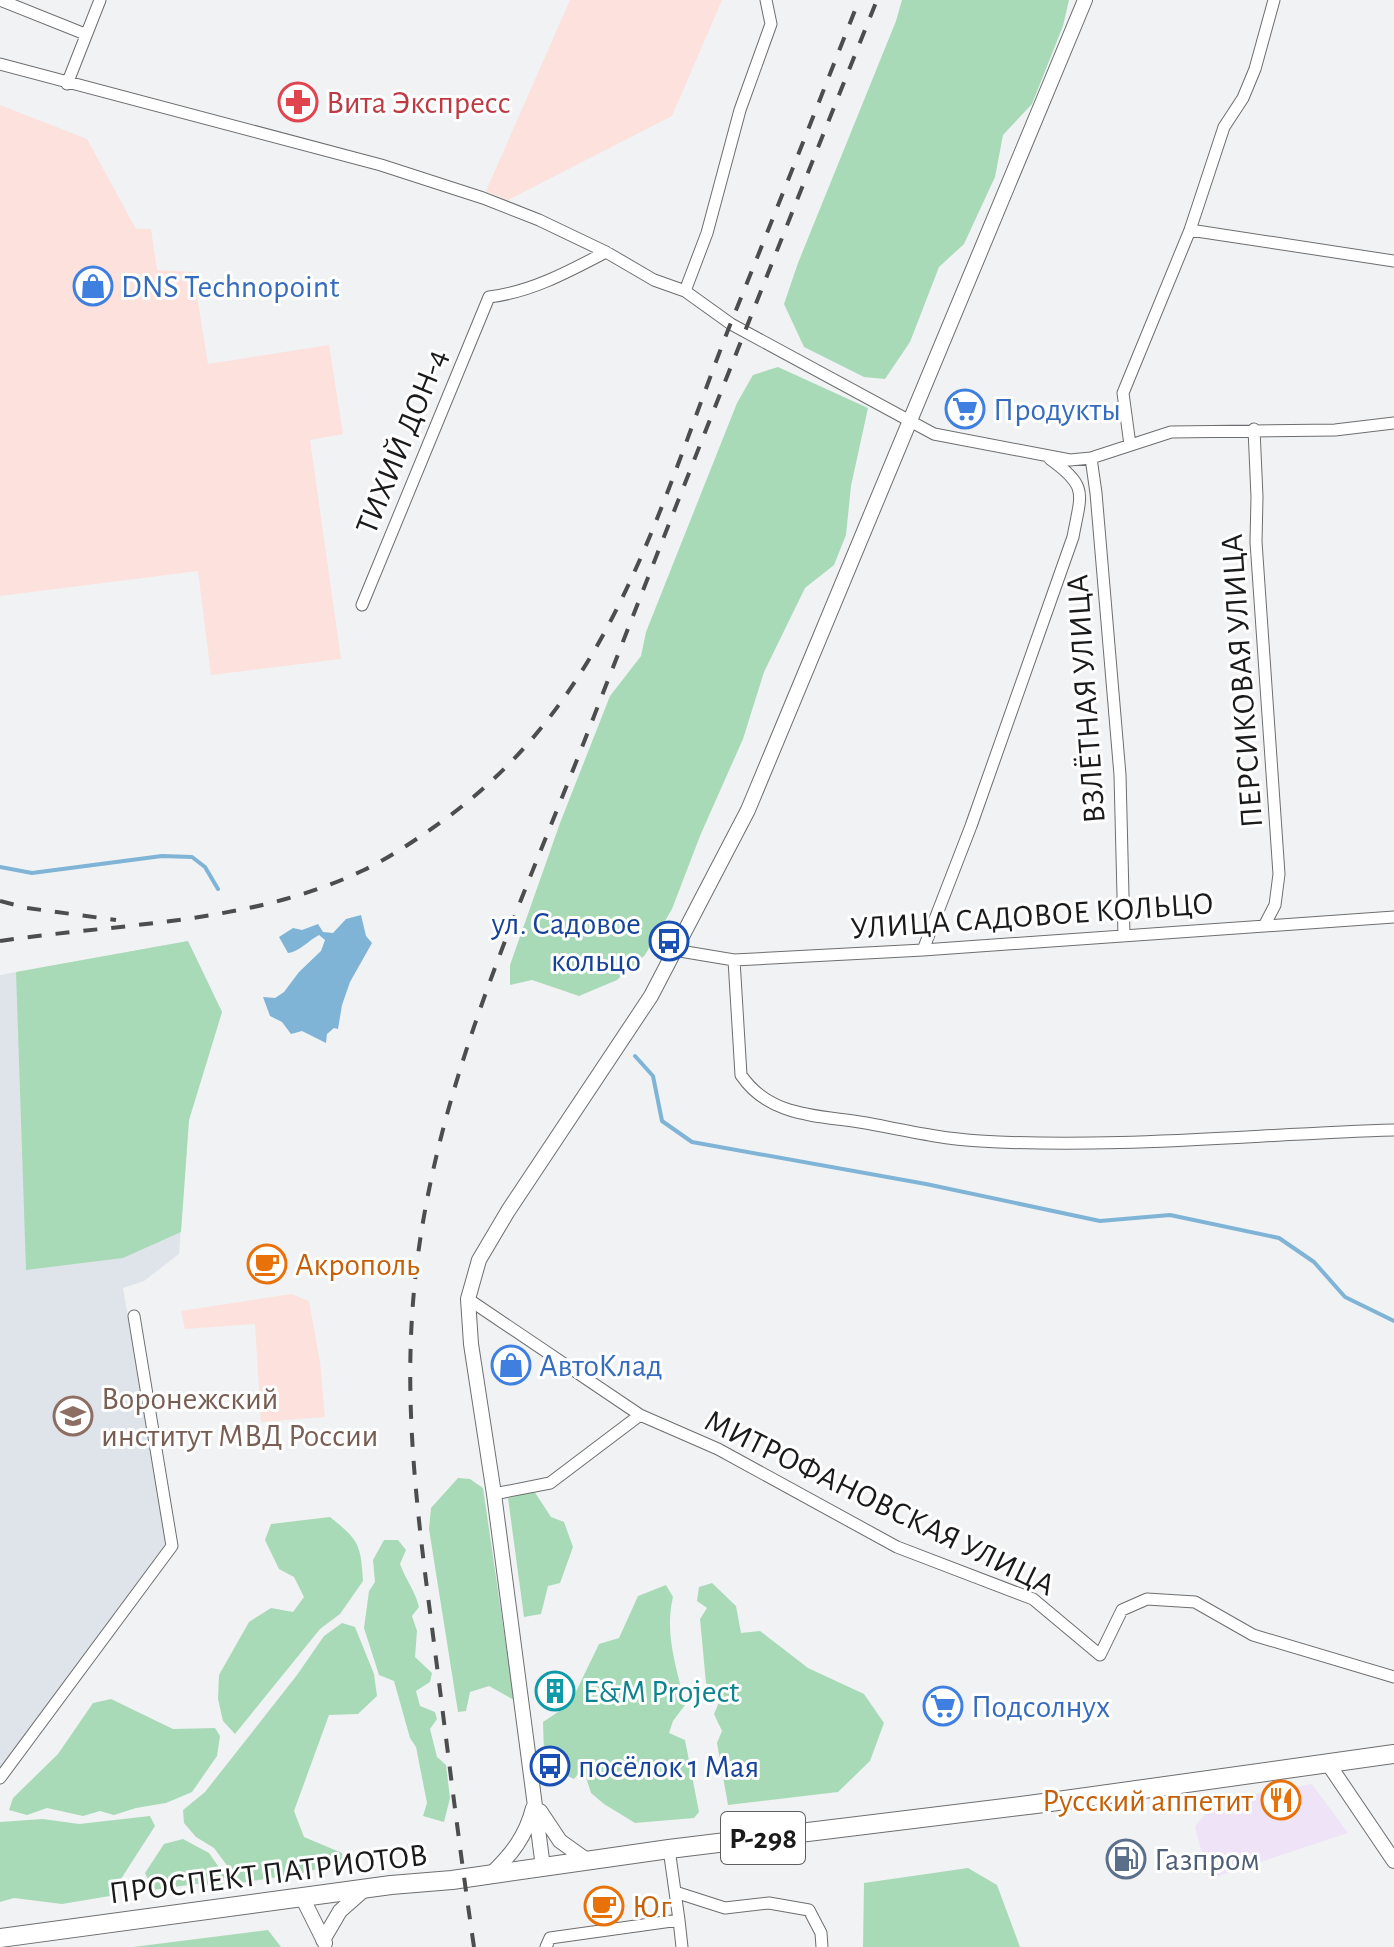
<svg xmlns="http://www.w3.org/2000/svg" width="1394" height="1947" font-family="'Alegreya Sans',sans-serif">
	<rect width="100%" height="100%" fill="#f1f2f4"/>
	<path fill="#efe3f7" d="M1312,1784L1348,1833L1209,1879L1195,1827L1208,1810L1224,1799Z"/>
	<path fill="#fce1dd" d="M570,0H722L672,116L508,200L486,191Z
		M0,105L87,139L136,229H151L157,270L193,272L208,364L329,345L343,434L310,440L341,659L211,675L198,571L0,596Z
		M291,1294L309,1301L320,1362L325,1417L261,1422L255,1324L185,1329L181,1311Z"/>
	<path fill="#dfe4eb" d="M188,941L222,1012L189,1120L179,1254L144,1281L123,1288L168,1544L0,1768V975Z"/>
	<path fill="#a9dab7" d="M902,0H1069L1063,26L1032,104L1003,135L995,177L964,244L939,267L910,342L885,379L864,377L804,347L784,304L798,263L896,21Z
		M778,367L868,408L851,486L846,535L834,565L805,588L764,672L743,739L700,836L672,909L645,955L617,980L579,996L532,980L510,985V965L560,823L610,696L641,656L646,632L737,403L753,375Z
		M188,941L222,1012L189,1120L181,1232L123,1258L26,1270L16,972Z
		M458,1478L470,1479L483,1488L514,1700L489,1686L470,1692L466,1711L458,1712L429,1529L431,1508Z
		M534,1491L551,1517L564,1522L573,1547L560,1583L548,1586L541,1614L524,1617L508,1498Z
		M330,1517C359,1540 361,1545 363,1581L340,1614L320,1629L235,1734L223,1721L218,1699L219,1675L249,1622L271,1608L293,1612L304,1597L294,1577L279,1569L265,1540L271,1524Z
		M384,1540H398L406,1550L400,1564C406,1580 415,1591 419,1607L412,1616L417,1631L415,1657L432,1673L430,1682L416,1691L420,1706L435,1712L437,1719L430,1729L437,1757L446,1765L450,1798L444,1822L423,1816L427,1803L416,1747L410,1738L394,1681L379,1675L364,1628L369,1591L375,1582L373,1560Z
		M712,1583L736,1606L741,1633L760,1631L808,1668L864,1694L884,1723L870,1761L838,1792L728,1805L717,1743L722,1731L714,1714L720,1700L706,1683L700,1619L707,1608L697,1601L699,1587Z
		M666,1585L673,1597C664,1634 677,1668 685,1705L673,1721L669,1733L685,1740L699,1812L694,1818L635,1823L604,1804L591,1793L583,1768L574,1779L549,1767L544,1755L543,1722L570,1704L599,1644L619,1638L638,1596Z
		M342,1623L355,1627L374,1674L377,1696L358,1714L329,1715L294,1811L304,1837L342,1853V1862L303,1873L240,1883L214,1848L196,1837L184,1823L183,1810L205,1792L297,1675L324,1636Z
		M111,1699L173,1729L215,1728L220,1736L217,1756L192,1792L166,1803L136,1808L114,1815L100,1811L83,1816L47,1808L27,1815L9,1810L13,1798L58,1754L93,1703Z
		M150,1816L155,1826L110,1896L62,1904L14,1898L0,1902V1822L43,1819L79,1824Z
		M183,1839L209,1853L225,1876L222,1885L195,1884L153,1890L145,1873L164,1844Z
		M968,1868L997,1885L1020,1947H863L864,1883Z
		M268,1930L281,1947H133Z"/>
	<path fill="#7fb4d7" d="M361,915L366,936L372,943L350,982L342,1005L338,1029L334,1028L327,1034L326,1043L302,1031L291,1034L282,1022L270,1016L263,997L275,998L284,992L299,972L321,951L325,940L319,935C309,940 299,952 288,953L279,937L293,928L302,930L318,924L323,932L333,933L346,919Z"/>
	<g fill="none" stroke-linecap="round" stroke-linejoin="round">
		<path stroke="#7fb4d7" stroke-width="4" d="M0,867L32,873L162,856L192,857L205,867L218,889
			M635,1056L653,1076L662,1121L692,1142L926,1184L1100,1221L1170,1215L1279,1238L1314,1262L1345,1297L1394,1321"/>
		<g stroke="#6d6e6f" stroke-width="13">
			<path id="minor" d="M0,0L85,34
				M0,64L381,165L483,198L539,220L606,252L654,280L685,291L731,324L934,434L1070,460L1091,458L1171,432L1335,430L1394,423
				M67,84L100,0
				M1190,230L1394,261
				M685,291L707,233L740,110L771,24L766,0
				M1254,429L1257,497L1256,542L1279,874L1275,905L1264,926
				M1130,445L1123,393L1190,230L1224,127L1243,98L1255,69L1274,0
				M1091,458L1096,493L1120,775L1124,936
				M362,605L489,297C531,292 568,272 606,252
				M674,950L734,960L923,950L1394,917
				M923,950L971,826L1073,537C1081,493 1089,487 1050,459
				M734,960L741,1075C770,1118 819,1115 866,1123C903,1130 942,1139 980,1141C1118,1149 1256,1134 1394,1130
				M468,1299L640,1415L718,1449L897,1547L1033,1599L1100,1655L1122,1610L1147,1599L1195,1602L1253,1635L1394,1677
				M494,1494L550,1483L640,1415
				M0,1778L172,1546L134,1316
				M675,1892L725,1908L769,1903L809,1910L821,1933L822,1947
				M679,1920L682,1947
				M546,1947L550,1938L679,1920L669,1849"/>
		</g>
		<g stroke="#6d6e6f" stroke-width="16">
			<path id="tertiary" d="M1327,1762L1394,1861
				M540,1811L560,1841L588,1861
				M543,1867L494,1494L471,1344L468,1299L479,1260L508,1211L651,996L748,810L1085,0
				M491,1874C512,1854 526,1836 533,1808
				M302,1897L325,1943
				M323,1940L340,1911L365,1889"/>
		</g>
		<g stroke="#6d6e6f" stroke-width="20">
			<path id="trunk" d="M0,1938L391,1885L452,1880L669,1849L1036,1804L1394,1754"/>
		</g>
		<use href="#minor" stroke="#fff" stroke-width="11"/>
		<use href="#tertiary" stroke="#fff" stroke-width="14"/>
		<use href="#trunk" stroke="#fff" stroke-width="18"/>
		<path stroke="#4d4d4e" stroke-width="4" stroke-dasharray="14 14" stroke-linecap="butt" d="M0,901L27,908L116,920
			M0,941C121,923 252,924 364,870C391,857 417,839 441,822C614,699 658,507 732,320C775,214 817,107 859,0
			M474,1947C459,1846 447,1744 434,1643C420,1534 405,1427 412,1317C424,1114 511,929 584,742C680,494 778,247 877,0"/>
	</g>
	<defs>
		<g id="pharmacy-ring" transform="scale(2)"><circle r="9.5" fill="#fff" stroke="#e0444e" stroke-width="1.5"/><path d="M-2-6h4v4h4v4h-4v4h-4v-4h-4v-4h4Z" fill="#e0444e"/></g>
		<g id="shop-ring" transform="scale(2)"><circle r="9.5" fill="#fff" stroke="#3f7fe0" stroke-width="1.5"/><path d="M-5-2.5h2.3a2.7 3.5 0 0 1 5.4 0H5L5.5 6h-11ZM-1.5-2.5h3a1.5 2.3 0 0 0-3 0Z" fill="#3f7fe0"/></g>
		<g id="supermarket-ring" transform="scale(2)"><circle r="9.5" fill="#fff" stroke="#3f7fe0" stroke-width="1.5"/><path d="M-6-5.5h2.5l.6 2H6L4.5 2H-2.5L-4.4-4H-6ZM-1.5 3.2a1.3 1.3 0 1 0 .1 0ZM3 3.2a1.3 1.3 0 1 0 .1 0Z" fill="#3f7fe0"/></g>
		<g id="bus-ring" transform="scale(2)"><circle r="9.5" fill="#fff" stroke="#1a4fb4" stroke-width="1.5"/><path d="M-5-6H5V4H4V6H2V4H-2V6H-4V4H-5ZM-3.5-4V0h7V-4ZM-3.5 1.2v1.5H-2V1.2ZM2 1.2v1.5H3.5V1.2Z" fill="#1a4fb4"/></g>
		<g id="cafe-ring" transform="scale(2)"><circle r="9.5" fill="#fff" stroke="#e8710a" stroke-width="1.5"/><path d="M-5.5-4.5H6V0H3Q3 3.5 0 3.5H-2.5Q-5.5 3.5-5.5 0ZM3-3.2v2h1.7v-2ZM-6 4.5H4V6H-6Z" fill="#e8710a"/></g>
		<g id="university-ring" transform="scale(2)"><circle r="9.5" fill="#fff" stroke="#8d6e63" stroke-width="1.5"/><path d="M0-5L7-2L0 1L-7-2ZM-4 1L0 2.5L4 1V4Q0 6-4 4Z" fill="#8d6e63"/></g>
		<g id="building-ring" transform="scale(2)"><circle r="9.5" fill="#fff" stroke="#0f9aa8" stroke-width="1.5"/><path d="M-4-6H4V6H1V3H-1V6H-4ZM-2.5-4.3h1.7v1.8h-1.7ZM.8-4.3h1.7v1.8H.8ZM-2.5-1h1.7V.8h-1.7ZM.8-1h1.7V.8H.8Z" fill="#0f9aa8"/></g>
		<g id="restaurant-ring" transform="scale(2)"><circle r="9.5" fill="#fff" stroke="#e8710a" stroke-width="1.5"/><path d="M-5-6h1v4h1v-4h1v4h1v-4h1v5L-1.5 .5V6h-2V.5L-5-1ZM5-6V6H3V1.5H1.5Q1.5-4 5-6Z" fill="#e8710a"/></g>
		<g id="fuel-ring" transform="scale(2)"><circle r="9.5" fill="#fff" stroke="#5c6f8a" stroke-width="1.5"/><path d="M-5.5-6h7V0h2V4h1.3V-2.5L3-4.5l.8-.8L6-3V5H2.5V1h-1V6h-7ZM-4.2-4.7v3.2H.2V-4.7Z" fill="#5c6f8a"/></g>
	</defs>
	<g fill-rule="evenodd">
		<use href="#pharmacy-ring" x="298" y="102"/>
		<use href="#shop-ring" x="93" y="286"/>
		<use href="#supermarket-ring" x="965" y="409"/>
		<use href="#bus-ring" x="669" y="941"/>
		<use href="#cafe-ring" x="267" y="1264"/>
		<use href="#shop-ring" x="511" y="1365"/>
		<use href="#university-ring" x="73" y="1416"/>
		<use href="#building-ring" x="555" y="1691"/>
		<use href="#supermarket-ring" x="943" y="1706"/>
		<use href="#bus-ring" x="550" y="1766"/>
		<use href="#restaurant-ring" x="1281" y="1800"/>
		<use href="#fuel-ring" x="1126" y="1859"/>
		<use href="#cafe-ring" x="604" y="1906"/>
	</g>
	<g text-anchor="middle" stroke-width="6" stroke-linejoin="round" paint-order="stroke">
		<rect fill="#fff" stroke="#5f5f5f" stroke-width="2" x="721" y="1812" width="84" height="52" rx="6"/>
		<g font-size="30" font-weight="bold" fill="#1a1a1b">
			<text x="763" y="1848">Р-298</text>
		</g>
		<g font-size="32" fill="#be3a42" stroke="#fff" text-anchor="start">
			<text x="326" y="113">Вита Экспресс</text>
		</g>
		<g font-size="32" fill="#366cbe" stroke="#fff" text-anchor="start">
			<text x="121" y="297">DNS Technopoint</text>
			<text x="993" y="420">Продукты</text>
			<text x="539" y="1376">АвтоКлад</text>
			<text x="971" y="1717">Подсолнух</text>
		</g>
		<g font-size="32" fill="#1a1a1b" stroke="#fff">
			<text transform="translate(401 441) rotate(-68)" y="11">ТИХИЙ ДОН-4</text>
			<text transform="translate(1241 681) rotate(-94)" y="11">ПЕРСИКОВАЯ УЛИЦА</text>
			<text transform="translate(1085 699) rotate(-94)" y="11">ВЗЛЁТНАЯ УЛИЦА</text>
			<text transform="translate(1032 915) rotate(-4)" y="11">УЛИЦА САДОВОЕ КОЛЬЦО</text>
			<text transform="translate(880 1502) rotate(26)" y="11">МИТРОФАНОВСКАЯ УЛИЦА</text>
			<text transform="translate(268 1873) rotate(-7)" y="11">ПРОСПЕКТ ПАТРИОТОВ</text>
		</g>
		<g font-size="32" fill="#164399" stroke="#fff" text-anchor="end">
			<text x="641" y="934">ул. Садовое<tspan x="641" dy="37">кольцо</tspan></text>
			<text x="578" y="1777" text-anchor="start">посёлок 1 Мая</text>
		</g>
		<g font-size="32" fill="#c56008" stroke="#fff" text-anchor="start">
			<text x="295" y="1275">Акрополь</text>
			<text x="1253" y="1811" text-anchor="end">Русский аппетит</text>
			<text x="632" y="1917">Юг</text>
		</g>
		<g font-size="32" fill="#785e54" stroke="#fff" text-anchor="start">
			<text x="101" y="1409">Воронежский<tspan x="101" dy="37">институт МВД России</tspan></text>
		</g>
		<g font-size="32" fill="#0d838f" stroke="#fff" text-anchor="start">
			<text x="583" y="1702">E&amp;M Project</text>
		</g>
		<g font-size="32" fill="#4e5e75" stroke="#fff" text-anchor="start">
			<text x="1154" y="1870">Газпром</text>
		</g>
	</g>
</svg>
